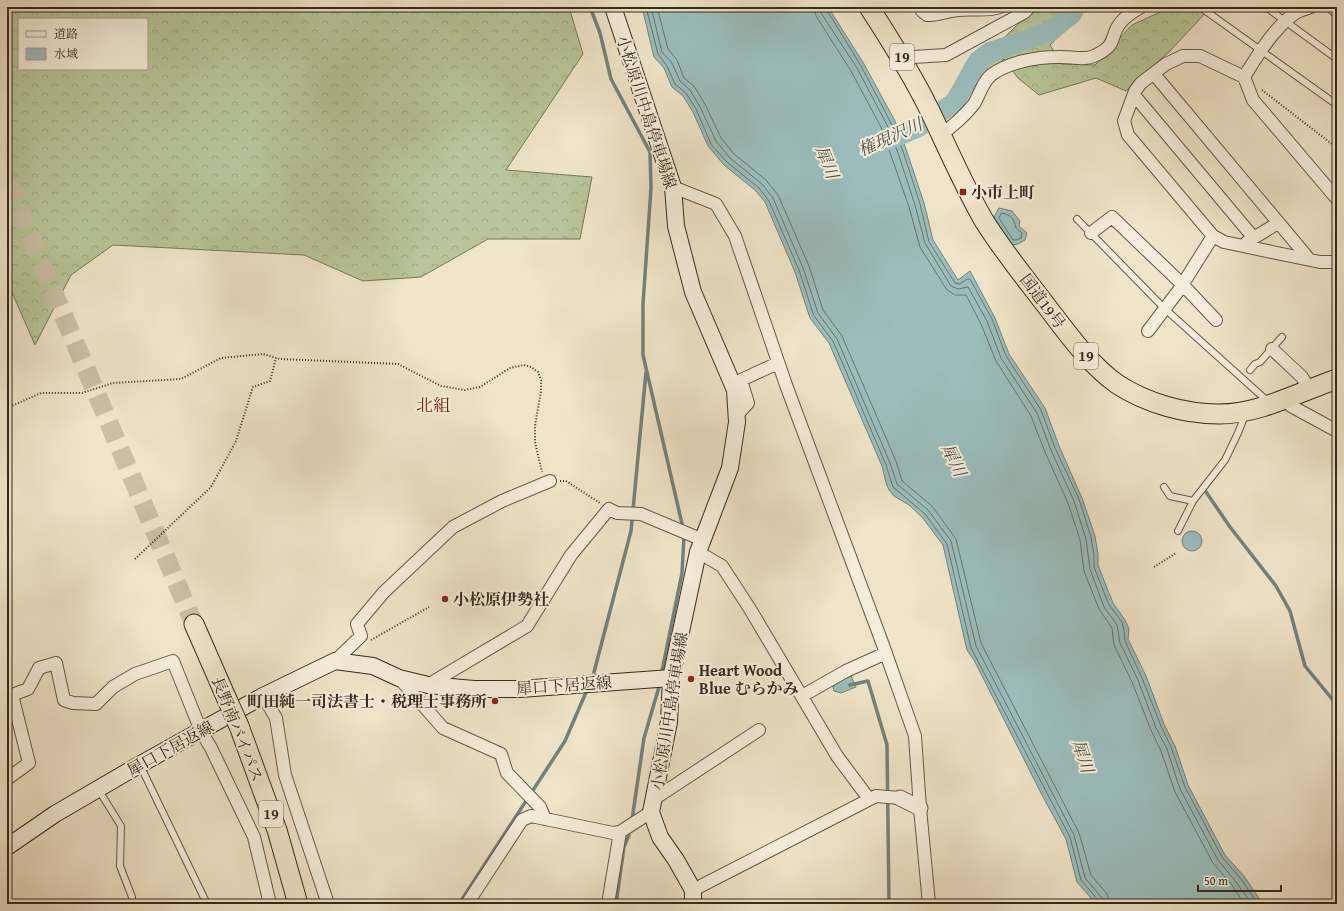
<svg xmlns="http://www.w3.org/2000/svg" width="1344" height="911" font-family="'Gentium Book Plus','Noto Serif JP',serif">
	<defs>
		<pattern id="forest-crowns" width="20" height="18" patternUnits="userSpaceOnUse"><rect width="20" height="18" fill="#b7c598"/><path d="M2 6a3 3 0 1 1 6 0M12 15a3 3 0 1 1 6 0" fill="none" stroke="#9ea983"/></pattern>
	</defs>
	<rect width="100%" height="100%" fill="#efe4c8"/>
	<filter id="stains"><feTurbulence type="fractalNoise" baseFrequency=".005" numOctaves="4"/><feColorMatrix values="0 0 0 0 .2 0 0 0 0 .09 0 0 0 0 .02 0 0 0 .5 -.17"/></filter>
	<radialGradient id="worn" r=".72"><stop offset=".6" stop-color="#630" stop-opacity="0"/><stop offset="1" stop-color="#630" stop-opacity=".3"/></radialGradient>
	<path fill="url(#forest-crowns)" stroke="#76785b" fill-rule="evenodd" d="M7,7H569L583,54L506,170L592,177L580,239H488L421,277L363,281L304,255L113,245L71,275L35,345L7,281ZM19,19H147V69H19Z
		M1036,7H1068L1076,20L1050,45L1062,64L1095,65L1132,25L1171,7H1211L1170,51L1126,91L1096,78L1039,95L1018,78L1004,59L966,97L955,85Z"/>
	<path fill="#9bbdbc" stroke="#72827d" d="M642,7H828L864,64L895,121L906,149L924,203L933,240L958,280L970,271L995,318L1009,354L1045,408L1059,446L1082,498L1095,536L1098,554V565L1105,583L1113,603L1125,620L1129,629L1128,639L1146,676L1164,724L1175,746L1188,785L1225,855L1244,876L1263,904H1096L1077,882L1066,839L1042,795L974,660L967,650L943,545L922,517L909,505L894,496L889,490L886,483L882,466L829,343L810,318L795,272L765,202L756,191L724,165L708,146L693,112L683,96L672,87L664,68L654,57Z
		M999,208L1012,211L1020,221L1019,226L1027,233L1025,240L1018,244L1012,245L994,217Z
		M1182 541a10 10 0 1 1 20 0a10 10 0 1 1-20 0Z
		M851,676L856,687L841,693L834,691L833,687L836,682Z"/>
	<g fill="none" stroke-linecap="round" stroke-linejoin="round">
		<path stroke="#68746d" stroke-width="1" d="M646,7L658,54L667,66L675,84L686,93L696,109L711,144L727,162L759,188L769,201L799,270L814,316L833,341L886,465L893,487L925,514L947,544L971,648L1070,837L1081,880L1098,900V904
			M651,7L662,52L672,63L680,81L690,90L700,107L716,141L730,158L762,184L773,198L803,268L818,313L837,339L890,463L897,484L928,510L951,541L976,646L1074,835L1085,878L1102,898L1104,904
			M657,7L668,49L677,60L684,78L694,86L705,104L721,138L734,154L766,180L778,195L809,266L823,310L842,336L896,461L902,481L932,506L956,539L981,643L1079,833L1091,875L1107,894L1110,904
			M814,7L816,16L851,71L881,127L909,207L920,247L947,290L955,295H966L981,324L996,361L1031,416L1045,452L1068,503L1080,540L1084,571L1099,609L1112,628L1114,645L1132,682L1151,730L1161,751L1175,792L1213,863L1232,885L1244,904
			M820,7L821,13L857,68L887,125L898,153L915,205L925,243L951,286L958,289L968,287L987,321L1001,358L1037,413L1051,450L1074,501L1086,539L1090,569L1104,607L1117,625L1120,643L1138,680L1156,728L1167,749L1180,789L1218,860L1236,882L1252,904
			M825,7L861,66L891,123L903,151L920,204L929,242L955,283L960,284L967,279H970L992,319L1006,356L1041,410L1055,448L1079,499L1091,537L1094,555V567L1109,605L1122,622L1124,630L1125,641L1142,678L1161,726L1171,747L1185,787L1222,857L1241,879L1258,904
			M1002,213C1012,215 1014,219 1016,228L1022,233L1021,238L1016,240H1013L999,218Z"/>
		<path stroke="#72827d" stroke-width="3.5" d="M590,7L600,33L611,79L650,152L651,188L643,304V355L683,528
			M1204,489L1230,527L1276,586L1290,611L1305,666L1337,705
			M662,671L682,573L684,536
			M593,676L631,531L646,372
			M850,685L868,681L887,745L889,904
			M632,820L644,738L659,687
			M459,904L565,741L587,690
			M616,904L624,847L629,835"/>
		<path stroke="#9bbdbc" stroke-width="20" d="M875,145L917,128L955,102L978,61L990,52L1049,32L1072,14L1075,7"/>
		<path stroke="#cabfa6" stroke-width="19" stroke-dasharray="19 10" stroke-linecap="butt" d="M7,182L194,624"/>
		<g stroke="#645848" stroke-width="8">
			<path id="service" d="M1266,7L1337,59
				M1203,9L1337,105
				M1077,219L1164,308L1264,398
				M1250,370L1255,364L1260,362L1282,337
				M1164,487L1170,496L1193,501
				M1178,531L1193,501L1225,460L1238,433L1245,415
				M140,765L207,904
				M98,789L121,826L120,866L132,897V904"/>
		</g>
		<g stroke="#645848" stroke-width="14">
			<path id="minor" d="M923,7L922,11L927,15C938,15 948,11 958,10C973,8 986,12 1000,7
				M1311,7C1306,9 1299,10 1294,14C1273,29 1258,55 1244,77L1253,100L1337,199
				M1332,7L1337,11
				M904,61L913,57L946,55L1025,12L1029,7
				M1154,74L1309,259
				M1244,77L1200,56H1183L1166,64L1141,83L1135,91L1124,121L1128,135L1213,236L1224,242L1320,262H1337
				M1134,95L1253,237
				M940,135C952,127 965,115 974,104C980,94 982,83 991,75C1009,62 1036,57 1058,57C1070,56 1083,61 1094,56C1119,45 1109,36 1121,22C1127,15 1134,11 1141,7
				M673,187L716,204L735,236L786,385L883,645L915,736L920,808L929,904
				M1091,233L1112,217L1183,285L1216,320
				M1247,242L1278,223
				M1148,331L1179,290L1213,236
				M1272,349L1302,377L1309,389
				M1284,399L1291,406L1337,431
				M736,416L748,403L741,380L778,363
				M698,552L722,566L750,609L837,756L869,799
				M335,661L361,636L357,624L384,592L453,527L502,501L550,481
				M399,678L443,728L501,754L507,773L540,807L545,819
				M428,685L527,626L571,555L609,509L617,513L641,514L703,540
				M263,696L276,718L285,775L328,904
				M802,696L846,671L886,653
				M7,779L29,763L12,695L28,689L39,668L56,663L64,700L73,703L96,704L113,687L135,674L173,661L201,731L211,748L254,837L270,904
				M654,799L759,730
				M693,890L876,796L900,798
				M467,904L522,820L531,816L613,833L620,832L651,812
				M608,904L620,832"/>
		</g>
		<g stroke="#645848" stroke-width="17">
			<path id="tertiary" d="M900,798L920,808"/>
		</g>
		<g stroke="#352a1e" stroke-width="18">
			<path id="secondary" d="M613,7L673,187L676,226L693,292L735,390L737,422L730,468L698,552L671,678L669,722L651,812L660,837L676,860L693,890V904
				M7,847L55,814L139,765L263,696L335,661L373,666L399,678L428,685L474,689H520L671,678"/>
		</g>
		<g stroke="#352a1e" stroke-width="21">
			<path id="trunk" d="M869,7C891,41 912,74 930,111C947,147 963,184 983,219C1002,250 1026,279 1048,308C1069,335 1089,364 1117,384C1146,403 1184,414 1219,414C1260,414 1299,392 1337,379
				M194,624L226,697
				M239,726L277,830L298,904"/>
		</g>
		<path stroke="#352a1e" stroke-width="2" stroke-dasharray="1 2" stroke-linecap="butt" d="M1262,90L1337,148
			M7,408L41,393H82L113,383L181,379L221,358L263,354L280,359L398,364L441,386L465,390L480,387L510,368L524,365L531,367L538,372L541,380V391L535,426V442L542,472
			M560,481H566L600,503
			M135,559L211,487L236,441L253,387L270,381L276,358
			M1154,567L1176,553
			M371,640L429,607"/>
		<use href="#service" stroke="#f5eddb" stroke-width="6"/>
		<use href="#minor" stroke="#f5eddb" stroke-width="12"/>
		<use href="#tertiary" stroke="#f5eddb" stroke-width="15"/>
		<use href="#secondary" stroke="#f5eddb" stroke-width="16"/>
		<use href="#trunk" stroke="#efe4c8" stroke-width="19"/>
		<g stroke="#352a1e" stroke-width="21" stroke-linecap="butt">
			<path id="trunk-bridge" d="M226,697L239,726"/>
		</g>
		<use href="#trunk-bridge" stroke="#efe4c8" stroke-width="19"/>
	</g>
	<g fill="#8f2418" stroke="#f5eddb" stroke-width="1.5">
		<rect x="959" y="188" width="8" height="8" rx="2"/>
		<circle cx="445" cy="599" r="4"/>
		<circle cx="691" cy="679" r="4"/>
		<circle cx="495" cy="701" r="4"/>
	</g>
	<g text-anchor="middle" stroke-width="4" stroke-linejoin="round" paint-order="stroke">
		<g fill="#f5eddb" stroke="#6f6457" stroke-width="1">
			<rect x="890" y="44" width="24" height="26" rx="3"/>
			<rect x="1074" y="343" width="24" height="26" rx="3"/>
			<rect x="259" y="801" width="24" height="26" rx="3"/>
		</g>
		<g font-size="15" font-weight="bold" fill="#352a1e">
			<text x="902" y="62">19</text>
			<text x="1086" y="361">19</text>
			<text x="271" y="819">19</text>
		</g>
		<g font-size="16" fill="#352a1e" stroke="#f5eddb">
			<text transform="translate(647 112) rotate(72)" y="6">小松原川中島停車場線</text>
			<text transform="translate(1043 301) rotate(53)" y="6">国道19号</text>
			<text transform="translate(564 685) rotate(-4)" y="6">犀口下居返線</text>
			<text transform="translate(669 711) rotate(-81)" y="6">小松原川中島停車場線</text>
			<text transform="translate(238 729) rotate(68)" y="6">長野南バイパス</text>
			<text transform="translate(170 748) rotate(-29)" y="6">犀口下居返線</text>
		</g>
		<g font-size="16" font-weight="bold" fill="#352a1e" stroke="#f5eddb" text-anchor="start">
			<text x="971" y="198">小市上町</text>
			<text x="453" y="605">小松原伊勢社</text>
			<text x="699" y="676">Heart Wood<tspan x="699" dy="18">Blue むらかみ</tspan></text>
			<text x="487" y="707" text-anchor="end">町田純一司法書士・税理士事務所</text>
		</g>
		<g font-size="17" font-style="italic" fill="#4e4f46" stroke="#f5eddb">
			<text transform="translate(890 137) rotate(-24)" y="6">権現沢川</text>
			<text transform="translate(827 162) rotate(68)" y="6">犀川</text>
			<text transform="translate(954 460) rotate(64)" y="6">犀川</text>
			<text transform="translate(1083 756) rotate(72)" y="6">犀川</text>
		</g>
		<g font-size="17" fill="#7a1f14" stroke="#f5eddb">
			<text x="433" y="411">北組</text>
		</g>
	</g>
	<rect width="1344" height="911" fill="none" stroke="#efe4c8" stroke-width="24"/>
	<rect x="8" y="8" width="1328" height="895" fill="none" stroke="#352a1e" stroke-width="2"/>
	<rect x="12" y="12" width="1320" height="887" fill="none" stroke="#352a1e"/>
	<rect x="18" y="18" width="130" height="52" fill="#f5eddb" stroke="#a89f8f"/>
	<rect x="26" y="31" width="20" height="6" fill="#f5eddb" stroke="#a89f8f"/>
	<text x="54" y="38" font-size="12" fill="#352a1e">道路</text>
	<rect x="26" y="48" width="20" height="12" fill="#9bbdbc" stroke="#a89f8f"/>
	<text x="54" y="58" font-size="12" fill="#352a1e">水域</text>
	<path d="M1198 885v6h83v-6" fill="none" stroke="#352a1e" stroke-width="2"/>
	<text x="1204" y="885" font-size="12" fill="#352a1e" stroke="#f5eddb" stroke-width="3" paint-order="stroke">50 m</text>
	<rect width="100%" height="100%" filter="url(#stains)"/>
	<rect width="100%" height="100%" fill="url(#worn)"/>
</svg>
